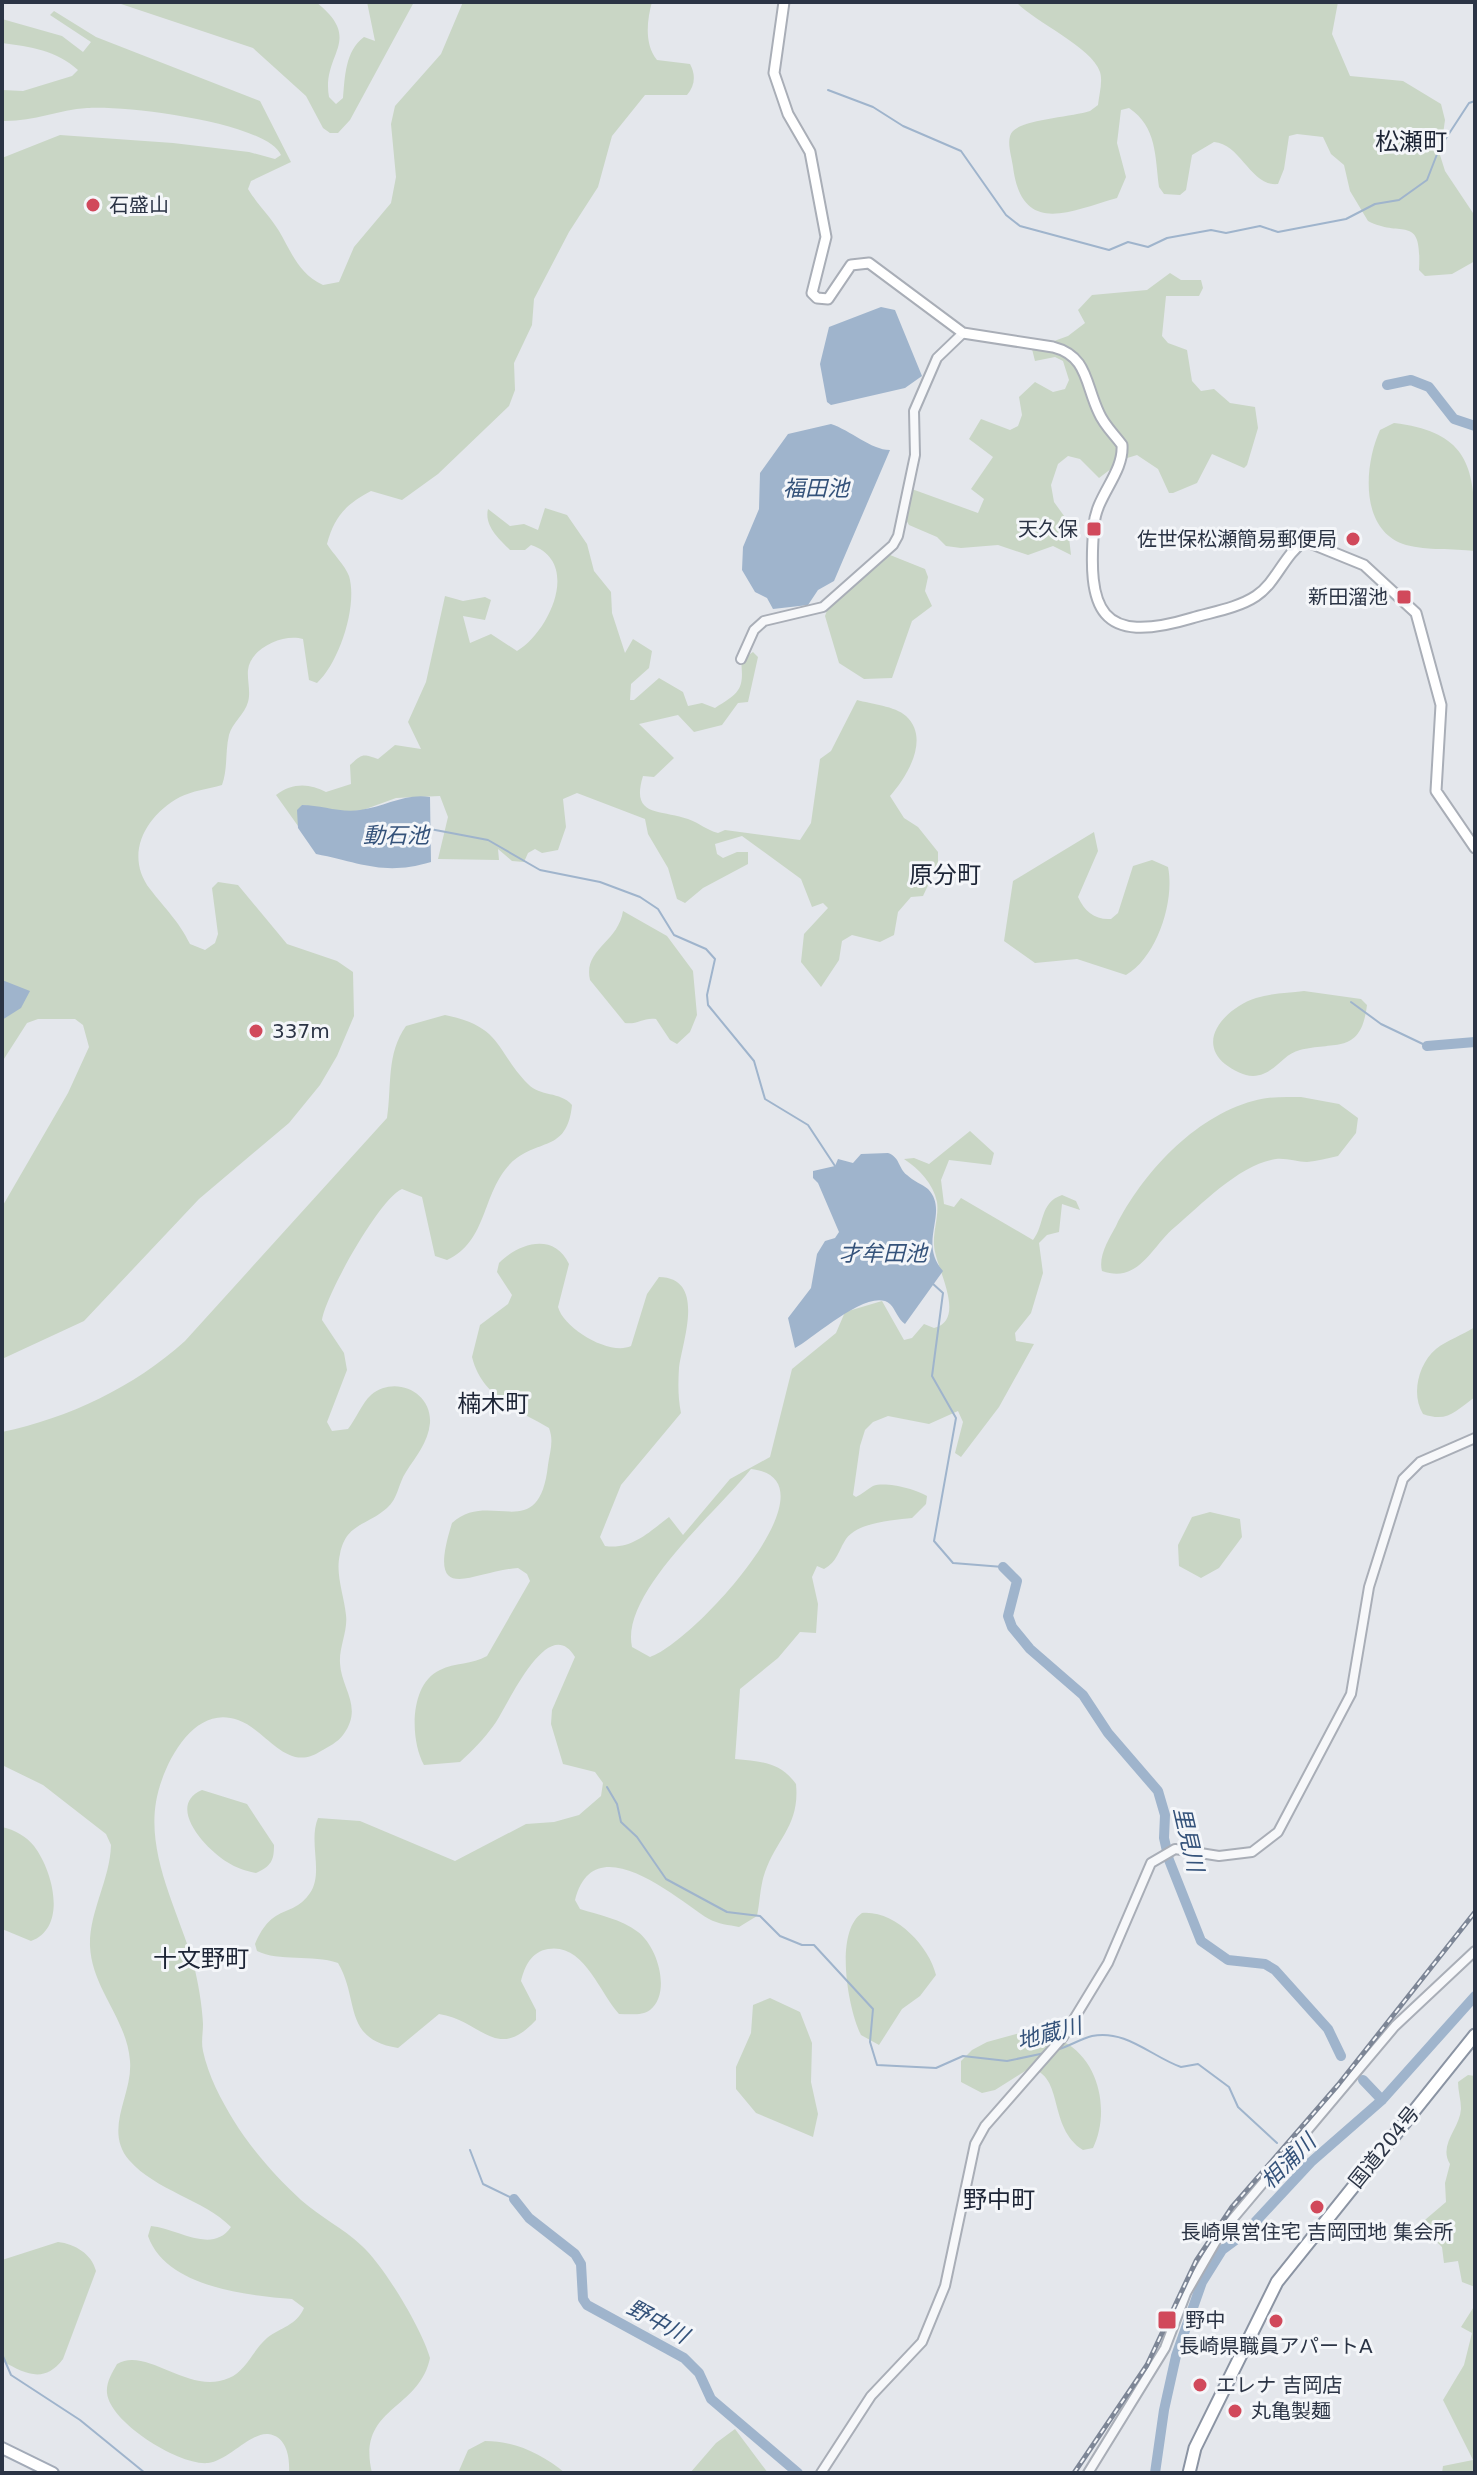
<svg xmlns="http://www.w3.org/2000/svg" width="1477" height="2475" font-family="'DejaVu Sans','Noto Sans JP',sans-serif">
	<rect width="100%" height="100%" fill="#e4e7ec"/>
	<path fill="#c9d6c5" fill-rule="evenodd" d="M115,2H316C365,41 321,53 329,97L336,104L343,98C345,77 345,51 364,37L375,41L367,2H414L350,120L338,133H330L323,128L306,96L253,48Z
		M463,2H652C647,20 644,44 657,60L690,64C696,75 695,86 687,95H645L612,136L598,187L569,232L534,299L532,325L514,363L515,390L509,406L438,474L402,500L371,491C346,504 334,517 327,544C333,554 345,565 349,576C358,606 339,663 317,683L309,680L303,639C284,633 250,648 248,670C247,680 251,692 248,702C245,714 232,723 229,735C225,752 228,768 222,785C208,789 192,791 180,797C145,816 124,855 150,889C166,910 178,920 190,944L205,950L215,943L218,934L212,888L218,882L238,885L287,944L337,961L353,972L354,1016L337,1056L320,1085L289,1123L199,1199L84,1321L2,1359V1207L68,1093L89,1047L83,1025L75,1019H38L27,1023L2,1062V158L60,135L173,143L249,152L275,159L281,155C266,122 124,105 87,108C58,110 32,122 2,121V90L23,91L72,76L78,70C56,50 31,47 2,43V19L62,36L83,52L91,42L50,15L54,11L96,37L260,101L291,162L251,181L248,189C257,204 270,216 279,231C292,253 298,273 323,285L339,282L354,247L391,203L396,177L391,124L395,106L441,54Z
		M1016,2H1338L1332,34L1350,76L1403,81L1441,104L1445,120L1440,155L1445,171L1475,216V261L1452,274L1425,276L1419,270C1422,212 1403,239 1368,221L1350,191L1344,165L1331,154L1323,137L1297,134L1289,136L1284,169L1278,184C1251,187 1241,144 1214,142L1192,155L1186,190L1180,195L1164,194L1159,187C1155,156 1157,127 1129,108L1121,110L1117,143L1126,177L1117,198C1068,212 1022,236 1013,167C1012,157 1005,139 1013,131C1025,119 1072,117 1090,111L1098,105C1099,95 1103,82 1100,72C1092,47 1036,23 1016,2Z
		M1170,273L1181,280H1201L1203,288L1199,296H1166L1162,336L1168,343L1187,350L1192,381L1201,391L1214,389L1230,403L1255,407L1258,428L1247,465L1244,468L1212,454L1197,483L1173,493H1169L1158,469L1137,455L1124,459L1099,478L1080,459L1068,456L1058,464L1051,485L1054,502L1067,520L1071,555L1053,546L1028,555L998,545L961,548L946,546L937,537L909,525L905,518L909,488L978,513L984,499L971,489L993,457L969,439L981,419L1010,430L1018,426L1022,415L1019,397L1035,382L1053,392L1065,389L1069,380L1063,361L1055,357L1035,361L1032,349L1068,336L1085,323L1078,310L1092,295L1147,290Z
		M1394,423C1477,433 1475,476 1475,551C1452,548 1428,551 1406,545C1359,531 1364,465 1380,430Z
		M545,508L567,515L587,544L594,571L611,592L612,613L625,653L633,639L652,651L649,668L631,684L630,700H634L659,678L683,692L688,706L702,703L715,708C741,692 744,689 741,660L753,652L758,657L748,702L738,703L722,725L694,732L678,715L639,724L674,758L654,777L643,776C630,818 661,809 688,819C700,823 706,830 718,833L725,830L800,840L811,823L820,759L831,751L857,700C871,704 895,706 906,716C931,739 906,778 890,796L904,818L918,827L938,852V864L923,896L911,897L898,912L894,935L880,942L852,935L842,941L839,960L821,987L801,962L804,934L828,908L823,903L812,907L801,879L742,836L715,844L717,854L723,858L737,852H748V864L703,888L685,903L677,899L668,868L648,834L645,819L577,793L563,799L566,827L558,850L542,853L535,849L528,853L524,862L512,861L498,849L499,860L438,859L448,817L440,796L396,798L363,810L345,812L302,805L298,826L276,795C292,783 309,783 326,792L351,784L350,765C363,753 363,754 378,759L395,745L421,749L408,722L426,682L445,596L463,601L485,597L491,600L485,620L463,616L470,643L491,634L517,651C549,632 582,562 531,545L525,550H510C499,539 484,526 488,509L510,526L524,524L538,530Z
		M890,555L925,569L928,577L925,591L932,606L912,621L892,678L864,679L839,663L825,616L830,602Z
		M1094,832L1098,851L1078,897C1085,912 1095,920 1111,919L1118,913L1133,866L1152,860L1168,867C1175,901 1157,957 1126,975L1077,959L1035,963L1004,941L1013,881Z
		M623,911L667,936L693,971L697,1015L690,1032L677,1044L670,1040L656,1019C644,1017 637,1025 625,1023L590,980C583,949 618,943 623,911Z
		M1304,991L1361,999L1367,1005C1361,1055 1336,1041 1300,1050C1282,1054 1275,1075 1253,1076C1244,1076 1233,1070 1225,1064C1195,1039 1228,1007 1256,998C1272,993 1288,993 1304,991Z
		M445,1015C503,1027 494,1049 528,1084C540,1097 560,1091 572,1105C567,1154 537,1137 510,1164C481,1195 488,1241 447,1260L435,1256L422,1197L402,1189C380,1198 326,1294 322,1320L344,1353L347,1370L327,1422L332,1431L348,1429C356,1419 362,1403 371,1395C395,1375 432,1392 430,1423C428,1443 416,1456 406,1472C398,1484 398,1499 387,1508C367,1526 346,1523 340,1554C335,1574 344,1595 346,1615C348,1631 339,1647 340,1663C341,1689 364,1707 343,1735C338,1742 328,1747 321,1751C287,1774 267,1730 238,1720C193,1703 162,1766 156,1802C147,1856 178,1911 193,1962C198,1981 202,2004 203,2024C203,2033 201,2042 203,2051C208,2075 221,2100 234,2121C251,2149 277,2178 301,2200C320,2217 343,2228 362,2246C384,2266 422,2329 430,2358C419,2411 356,2407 372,2473H289C290,2458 287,2436 268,2434C251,2432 228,2461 208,2463C180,2466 110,2423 107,2393C106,2382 112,2373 117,2364C147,2346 189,2396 229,2378C246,2371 253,2350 267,2338C281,2327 296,2326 304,2308L292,2299C245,2295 166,2287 148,2236L151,2226C177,2228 212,2255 231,2227C203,2199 156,2191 129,2160C103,2129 133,2095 130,2061C127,2019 92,1989 90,1946C89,1912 110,1880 111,1845L106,1834L43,1785L2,1765V1432C69,1418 134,1387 185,1341L387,1118C392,1086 386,1054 406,1026Z
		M1301,1097L1339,1104L1358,1118L1356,1133L1338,1156C1328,1158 1317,1161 1307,1162C1297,1162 1287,1158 1276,1159C1240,1164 1202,1204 1175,1227C1151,1247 1139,1284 1102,1271C1098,1256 1109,1239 1116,1226C1142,1174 1194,1117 1253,1101C1269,1096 1285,1097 1301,1097Z
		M970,1131L994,1153L991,1165L949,1160L941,1180L944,1204L954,1207L961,1198L1033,1240C1045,1225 1039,1203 1062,1195L1076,1201L1080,1210L1062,1204L1059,1232L1047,1235L1039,1243L1043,1273L1031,1313L1015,1333L1016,1341L1034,1344L999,1407L961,1457L955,1453L963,1422L958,1411L929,1424L888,1416L873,1422L865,1430L860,1446L853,1495L856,1497C862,1494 868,1489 873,1486C885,1481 916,1489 927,1496L926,1504L912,1518C894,1520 858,1522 846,1539C838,1551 838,1561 824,1569L817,1566L812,1577L818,1604L816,1633L800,1632L778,1658L740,1689L735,1759C761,1762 779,1761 796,1784C800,1825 777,1838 765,1872C760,1886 760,1902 757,1916L739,1927C729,1925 718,1924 709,1919C678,1900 594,1824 575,1900L580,1909C599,1915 621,1919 638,1932C657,1946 672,1992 650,2010C642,2016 629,2014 619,2014C599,1992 584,1943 548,1949C531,1952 525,1966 521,1981L536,2010V2020C496,2063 483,2021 439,2014L398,2048C342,2039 360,2000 338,1963C312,1954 279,1962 257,1951L255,1944C273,1902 292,1919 310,1893C324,1873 308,1842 318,1818L360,1821L455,1861L526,1824L554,1822L579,1815L601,1796L603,1783L595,1772L563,1764L551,1724L552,1710L575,1657C548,1611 507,1707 494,1725C484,1739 473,1750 460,1762L424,1765C410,1740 409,1684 440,1670C455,1662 472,1665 487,1656L530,1581L527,1574L518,1568C472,1571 425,1609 452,1523C490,1488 539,1547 548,1465C550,1451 554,1441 549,1428C517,1409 482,1397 472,1357L480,1325L508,1304L512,1295L497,1272L499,1263C519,1243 554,1232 569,1264L558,1307C564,1329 610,1356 631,1346L647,1294L659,1277C707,1278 682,1342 679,1368C678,1384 678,1398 681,1413L621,1485L600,1537L605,1546C632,1550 649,1532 669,1517L683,1535L730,1479L770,1457L792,1369L836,1333L845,1312L882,1301L904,1340L912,1338L924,1324L934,1328C968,1319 935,1267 934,1245C933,1231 939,1216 937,1202C933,1183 919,1169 904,1159L914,1158L929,1164ZM751,1469C844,1479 692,1644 650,1657L632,1647C620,1593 718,1511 751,1469Z
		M1475,1327V1397C1455,1411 1448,1423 1423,1414C1411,1395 1418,1364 1436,1349C1447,1340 1463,1335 1475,1327Z
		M1210,1512L1240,1519L1242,1537L1219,1568L1201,1578L1179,1566L1178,1545L1192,1517Z
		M202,1790L247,1804L274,1845C274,1861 271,1866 256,1873C246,1871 236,1868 227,1862C207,1850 165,1806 202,1790Z
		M2,1827C15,1830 26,1836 34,1846C53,1871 68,1927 31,1941L2,1929Z
		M862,1913C895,1910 929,1946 936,1975L920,1996L902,2009L879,2045L861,2035C848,2009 834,1932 862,1913Z
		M770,1998L800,2012L812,2043L811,2082L818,2114L813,2137L756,2113L736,2089V2067L751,2033L753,2005Z
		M1020,2033C1035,2034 1051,2035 1064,2042C1100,2061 1110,2113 1093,2148L1083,2150C1047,2127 1065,2076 1030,2068L995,2090L982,2093L961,2082V2061L972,2050L987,2042Z
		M1468,2075L1475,2076V2287L1462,2282L1458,2261L1444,2263L1442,2247L1419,2225L1446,2202L1445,2183L1450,2164C1438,2145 1460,2128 1461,2109C1461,2100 1458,2091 1458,2082Z
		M58,2242C75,2244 92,2254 96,2271L63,2359C44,2384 26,2374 2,2361V2260Z
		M1475,2305V2473H1442L1443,2466L1473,2460L1443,2400L1464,2365L1472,2333L1461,2327Z
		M735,2429L768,2473H690L716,2443Z
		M485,2441C515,2441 542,2454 565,2473H458L468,2450Z"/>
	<path fill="#9fb4cc" d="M881,307L895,310L922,376L905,388L831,405L827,402L820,364L829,327Z
		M831,424C850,430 871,450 890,450L834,581L818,590L808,605L773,609L767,598L755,592L742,570L743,547L759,509L760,473L788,434Z
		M430,797L431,862C384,876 362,863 316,854L298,828L297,810L302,805C321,805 340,813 360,810C385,807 404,793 430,797Z
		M2,980L30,991L21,1008L2,1020Z
		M888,1153C900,1157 898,1168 907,1175C913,1181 922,1184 928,1189C950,1212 917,1242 943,1271L905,1324C897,1318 896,1310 890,1304C869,1286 812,1340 795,1348L788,1318L811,1288L817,1254L825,1241L835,1238L839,1232L818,1183L813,1178V1171L835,1166L838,1159L853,1163L861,1154Z"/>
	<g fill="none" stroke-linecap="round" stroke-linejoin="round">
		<path stroke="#9fb4cc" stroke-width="2" d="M828,90L873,107L903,126L961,151L1006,215L1020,226L1109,250L1128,242L1148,247L1167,238L1211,230L1226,233L1260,226L1278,232L1346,219L1375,204L1399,200L1427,180L1439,149L1469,103L1475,101
			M430,829L488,840L540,870L600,882L640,897L658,909L674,935L706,949L715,959L707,995L708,1005L754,1061L765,1099L808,1125L835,1166
			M1351,1002L1381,1024L1427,1046
			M932,1283L943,1293L932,1376L956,1418L934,1541L953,1563L1003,1567
			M607,1787L617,1804L621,1822L637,1837L666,1879L727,1912L760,1916L780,1936L802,1945H814L873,2009L870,2042L877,2065L936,2068L963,2056L1007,2061L1045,2053
			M1056,2050C1068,2047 1080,2039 1092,2036C1126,2029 1152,2057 1181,2067L1198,2064L1229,2087L1238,2107L1277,2143
			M470,2150L483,2184L514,2199
			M1290,2159L1301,2163L1311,2162
			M2,2354L11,2375L80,2420L145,2473"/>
		<path stroke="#9fb4cc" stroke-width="10" d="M1387,385L1411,380L1429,387L1454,419L1475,426
			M1427,1046L1475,1042
			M1003,1567L1017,1581L1008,1616L1012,1627L1030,1649L1083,1695L1108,1733L1158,1791L1165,1815L1164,1838L1169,1860L1201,1941L1228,1960L1265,1964L1275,1970L1328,2029L1341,2056
			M1363,2080L1382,2100
			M514,2199L529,2218L575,2254L581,2264L583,2299L587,2305L684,2358L699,2373L711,2399L798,2473
			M1155,2473L1164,2410L1176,2356L1202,2282L1222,2250L1245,2233L1311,2162L1382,2100L1475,1996"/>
		<g stroke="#a9aeb7" stroke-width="12">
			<path id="tertiary" d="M741,659L754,630L764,621L823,607L893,545L898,536L915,455L914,411L937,358L963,333
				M821,2473L871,2396L922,2342L945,2286L975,2144L985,2126L1063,2037L1108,1963L1151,1863L1175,1849L1219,1856L1252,1852L1278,1832L1351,1694L1369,1587L1403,1479L1420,1462L1475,1438
				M1088,2473L1165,2348L1186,2293L1220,2234L1395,2026L1475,1951"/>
		</g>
		<g stroke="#a9aeb7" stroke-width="13">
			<path id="secondary" d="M784,2L774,73L788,114L810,152L826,237L812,293L817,298L828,299L851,265L869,263L963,333L1053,347C1088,356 1085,384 1099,413C1104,425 1114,434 1122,445C1124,473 1096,496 1094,525C1087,610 1099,646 1192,618C1212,612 1238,608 1256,596C1277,582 1284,554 1305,541L1364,565L1416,613L1441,705L1436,791L1475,848"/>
		</g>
		<g stroke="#a3abb8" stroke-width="14">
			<path id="primary" d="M2,2448L53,2473"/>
		</g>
		<g stroke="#8b94a3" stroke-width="15">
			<path id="trunk" d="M1189,2473L1195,2448L1277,2282L1475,2035"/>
		</g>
		<use href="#tertiary" stroke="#f7f8fa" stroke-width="8"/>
		<use href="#secondary" stroke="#fff" stroke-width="9"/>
		<use href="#primary" stroke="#fff" stroke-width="10"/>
		<use href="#trunk" stroke="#fff" stroke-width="11"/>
		<g stroke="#7d8696" stroke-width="5">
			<path id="rail" d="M1074,2473L1147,2365L1196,2261L1232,2207L1338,2085L1475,1912"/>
		</g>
		<use href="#rail" stroke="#f4f6f9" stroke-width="2" stroke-dasharray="6" stroke-linecap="butt"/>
	</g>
	<g fill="#d1495b" stroke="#f4f6f9" stroke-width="3">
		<circle cx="93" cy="205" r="8"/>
		<rect x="1086" y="521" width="16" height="16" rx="4"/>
		<circle cx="1353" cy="539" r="8"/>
		<rect x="1396" y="589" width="16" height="16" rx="4"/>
		<circle cx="256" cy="1031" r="8"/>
		<circle cx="1317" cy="2207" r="8"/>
		<rect x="1157" y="2310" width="20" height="20" rx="4"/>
		<circle cx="1276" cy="2321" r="8"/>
		<circle cx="1200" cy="2385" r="8"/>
		<circle cx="1235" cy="2411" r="8"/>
	</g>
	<g text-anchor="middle" stroke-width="6" stroke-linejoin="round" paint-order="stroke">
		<g font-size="20" fill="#2b3445" stroke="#f4f6f9" text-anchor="start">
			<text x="109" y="212">石盛山</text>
			<text x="1078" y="536" text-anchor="end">天久保</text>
			<text x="1337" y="546" text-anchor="end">佐世保松瀬簡易郵便局</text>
			<text x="1388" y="604" text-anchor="end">新田溜池</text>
			<text x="272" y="1038">337m</text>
			<text x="1317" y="2239" text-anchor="middle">長崎県営住宅 吉岡団地 集会所</text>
			<text x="1185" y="2327">野中</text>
			<text x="1276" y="2353" text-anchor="middle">長崎県職員アパートA</text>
			<text x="1216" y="2392">エレナ 吉岡店</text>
			<text x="1251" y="2418">丸亀製麺</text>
		</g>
		<g font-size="20" fill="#2b3445" stroke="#f4f6f9">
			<text transform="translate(1384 2147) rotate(-51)" y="7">国道204号</text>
		</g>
		<g font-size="22" font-style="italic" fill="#34527a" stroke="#f4f6f9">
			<text x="816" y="496">福田池</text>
			<text x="396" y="843">動石池</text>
			<text x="883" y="1261">才牟田池</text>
			<text transform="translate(1189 1839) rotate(77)" y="8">里見川</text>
			<text transform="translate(1049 2033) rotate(-15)" y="8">地蔵川</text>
			<text transform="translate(1288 2161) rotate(-45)" y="8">相浦川</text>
			<text transform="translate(658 2321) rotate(29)" y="8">野中川</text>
		</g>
		<g font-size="24" fill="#1d2536" stroke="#f4f6f9">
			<text x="1411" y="150">松瀬町</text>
			<text x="945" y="883">原分町</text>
			<text x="493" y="1412">楠木町</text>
			<text x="201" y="1967">十文野町</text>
			<text x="999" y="2208">野中町</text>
		</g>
	</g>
	<rect width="1477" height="2475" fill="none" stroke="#2b3445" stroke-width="8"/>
</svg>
